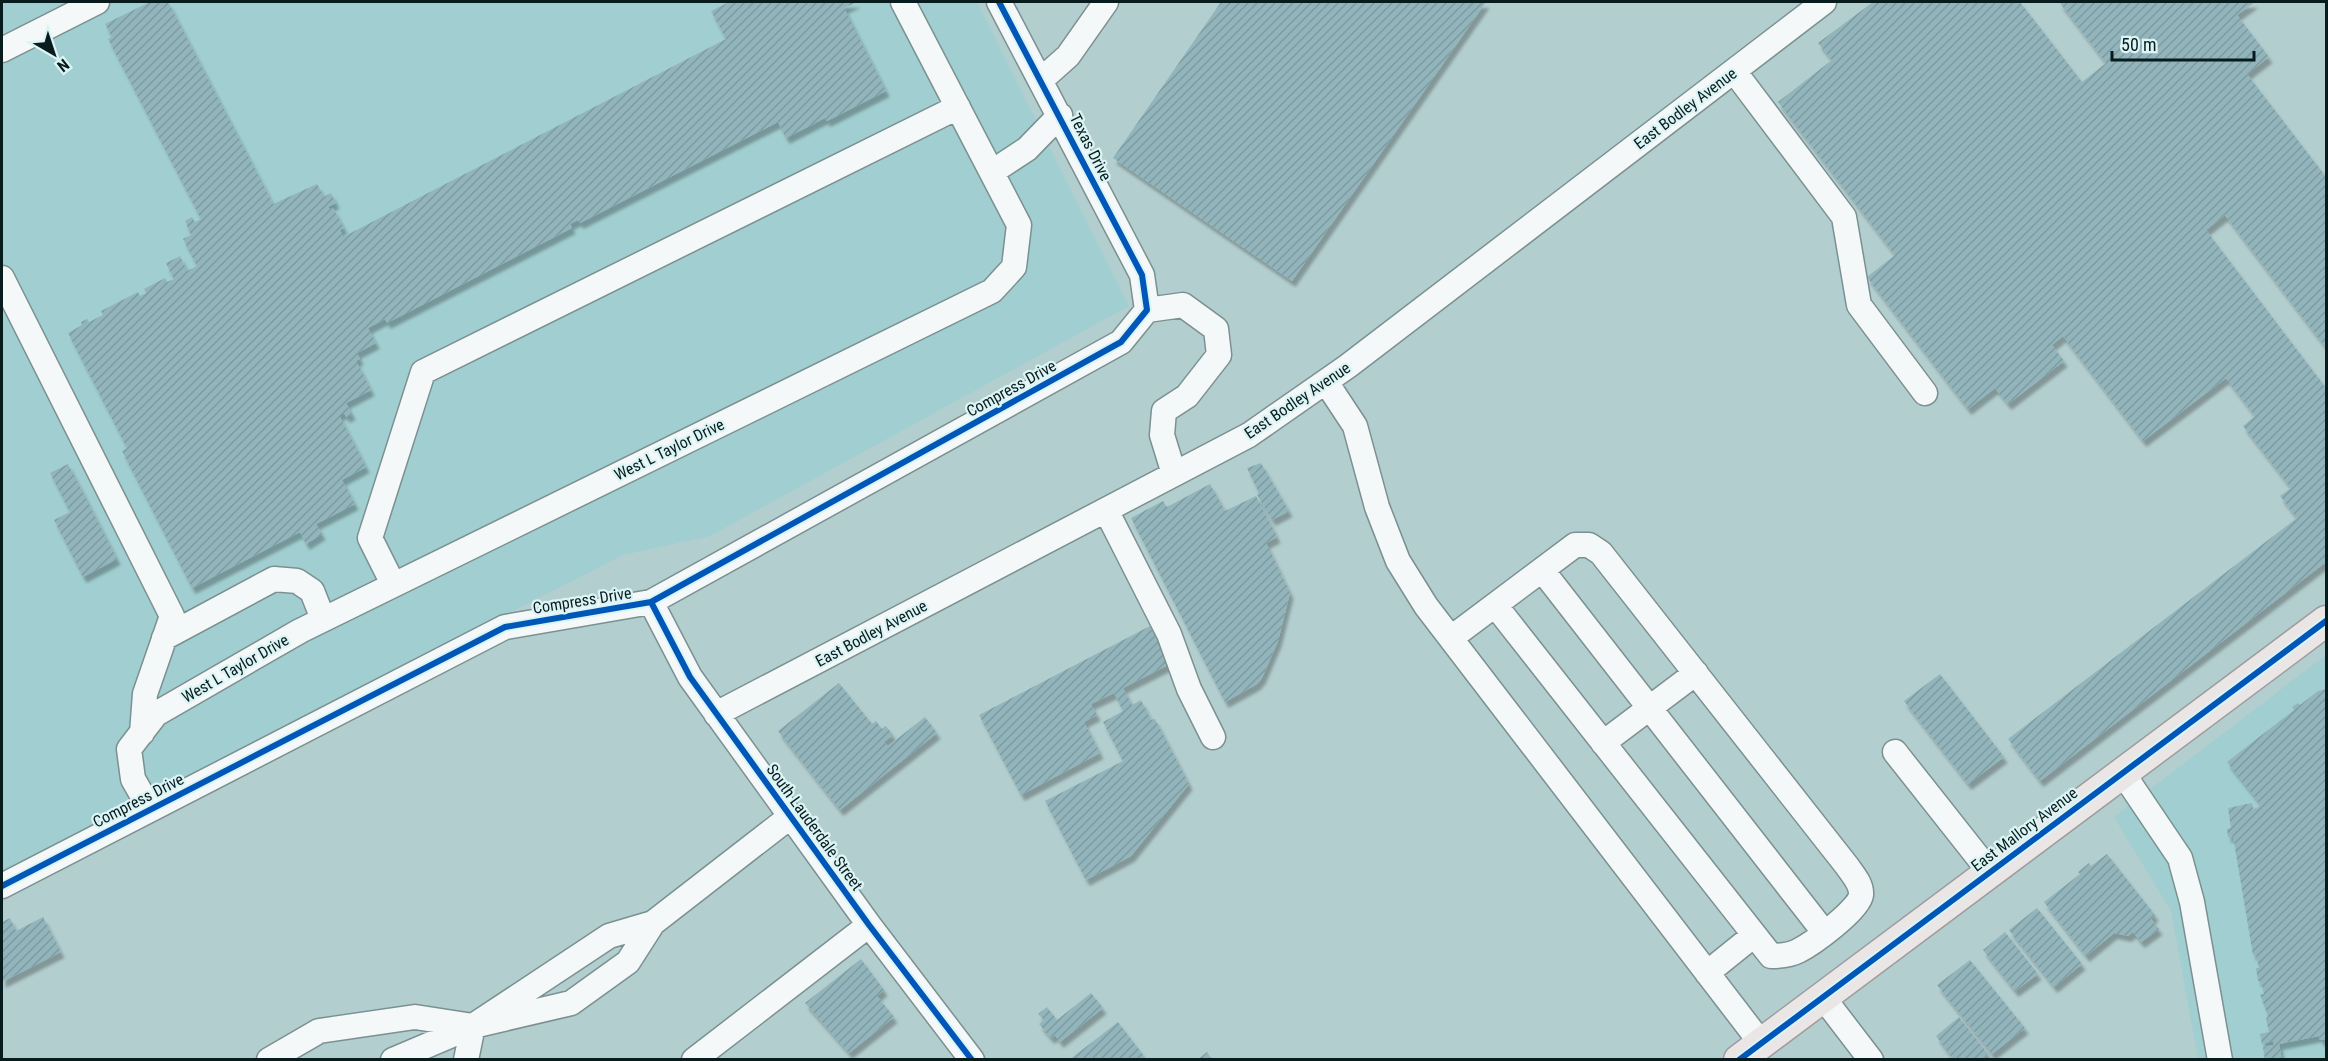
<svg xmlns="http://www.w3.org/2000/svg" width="2328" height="1061" font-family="'Roboto Condensed',sans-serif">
	<defs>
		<pattern id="building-hatch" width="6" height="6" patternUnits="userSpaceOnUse" patternTransform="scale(1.5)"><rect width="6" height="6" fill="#92b5bc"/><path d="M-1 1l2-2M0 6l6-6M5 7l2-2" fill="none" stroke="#7d9ba1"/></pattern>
		<filter id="shadow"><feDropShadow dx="3.5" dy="6" stdDeviation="1.5" flood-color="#0004"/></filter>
	</defs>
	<rect width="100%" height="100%" fill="#b3cecf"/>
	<path fill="#a1ced0" d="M2,2H977L1129,306L710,536L623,555L2,871Z
		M2326,655V1059H2198L2171,911L2114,817Z"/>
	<path fill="url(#building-hatch)" filter="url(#shadow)" d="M150,2H168L273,204L317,184L324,197L331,193L336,203L328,207L330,210L333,208L344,228L340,230L343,237L726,39L711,11L729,2H857L844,8L886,91L827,121L825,118L786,138L778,122L580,223L578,220L570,224L572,228L387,323L385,319L368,328L376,343L357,353L360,359L356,361L371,390L346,403L352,414L346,417L344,413L339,415L366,467L342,480L355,504L316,524L322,534L306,544L300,532L192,588L122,451L127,448L68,333L82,325L81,322L87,319L89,322L103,315L101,311L138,292L140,296L146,293L144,289L165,278L167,282L174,279L166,263L180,256L187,271L197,266L183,239L191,235L185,221L192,217L195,222L201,219L108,39L112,37L105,24Z
		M1221,2H1486L1292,281L1113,158Z
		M1873,2H2020L2082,82L2106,63L2059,2H2255L2237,15L2269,57L2247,74L2326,177V348L2225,215L2206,230L2326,388V562L2040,781L2008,739L2297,518L2280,496L2291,488L2243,426L2255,416L2226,378L2143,441L2063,336L2052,345L2064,361L2008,404L1995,388L1968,409L1867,277L1895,255L1778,102L1832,60L1818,43Z
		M1261,463L1289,511L1272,520L1257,495L1259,493L1247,468Z
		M68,464L117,559L83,577L54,520L70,512L50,473Z
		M1210,484L1225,511L1256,496L1277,537L1266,543L1290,593L1278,641L1262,678L1257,684L1225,702L1131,518L1163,501L1167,507Z
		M1150,626L1170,664L1123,688L1132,705L1141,700L1151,720L1155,719L1189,784L1131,856L1086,880L1045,801L1123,761L1103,722L1123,711L1114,693L1091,704L1097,715L1084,722L1100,753L1021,795L979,715Z
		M1940,674L2004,757L1968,784L1904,701Z
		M839,683L872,724L876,721L882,729L886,726L893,735L884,742L888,746L925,717L937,733L840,810L778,731Z
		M2326,689V1039L2320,1040L2319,1036L2279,1044L2282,1060H2265L2263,1047L2273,1045V1041L2262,1044L2260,1034L2269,1032L2266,1019L2268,1016L2260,994H2264L2261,981H2258L2256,968H2259L2256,954L2253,955L2233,836L2228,837L2227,829L2231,828L2228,808L2252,803L2253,809L2259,807L2258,801L2227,762L2294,710L2292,707L2298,703L2300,705L2318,691Z
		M2107,854L2155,915L2151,919L2159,929L2141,942L2133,932L2128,936L2114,933L2086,956L2044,902L2080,874L2078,872L2089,863L2091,866Z
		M2037,908L2082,964L2054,987L2009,930Z
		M43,917L61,952L2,982V922L10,918L16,931Z
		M2005,932L2038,974L2015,991L1983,950Z
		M861,959L884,990L877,996L894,1017L849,1053L805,1003Z
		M1970,960L2025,1028L1992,1054L1937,985Z
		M1091,993L1103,1008L1060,1042L1055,1035L1051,1038L1039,1024L1044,1020L1038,1014L1047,1007L1057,1020Z
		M1959,1017L1988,1054L1981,1060H1954L1936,1036Z
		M1118,1022L1147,1060H1069Z
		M1207,1052L1212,1060H1197Z"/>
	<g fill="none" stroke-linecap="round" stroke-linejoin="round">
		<g stroke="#7b9091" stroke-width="27">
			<path id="minor" d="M999,2L1142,275L1147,310
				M2,50L97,2
				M1734,71L1844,217L1859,305L1925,393
				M1041,80L1068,56L1106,2
				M992,172L1027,149L1060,115
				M2,278L172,616L145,694L142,733
				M1147,310L1183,305L1216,329L1219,355L1187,396L1164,411L1162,435L1174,474
				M1326,382L1355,426L1377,507L1398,561L1426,606L1761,1043
				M1106,510L1169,634L1189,689L1213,737
				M1542,570L1824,932
				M393,584L370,538L423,372L958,107
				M651,602L690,677L869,925L972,1060
				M164,638L274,579L297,581L312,591L323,619
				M1451,638L1575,545H1589L1601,553L1847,866C1853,875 1862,884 1861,895C1859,910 1812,944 1798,951C1790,955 1780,956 1771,956L1495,605
				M716,714L1249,435L1348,366L1824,2
				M1603,743L1696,673
				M1895,752L1989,871
				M2122,772L2180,858L2192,902L2220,1060
				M150,809L133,779L129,749L156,714L300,631L992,291L1014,267L1019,225L903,2
				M2,886L505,627L651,602L1121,342L1147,310
				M1707,973L1753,936
				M1822,996L1871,1060
				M269,1060L319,1031L415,1017L473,1026L571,1003L628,962L653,923L791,816
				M393,1060L473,1026L609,936L653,923
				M466,1060L473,1026
				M694,1060L869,925"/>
		</g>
		<g stroke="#9e9c9e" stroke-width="33">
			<path id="major" d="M1739,1060L2326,621"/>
		</g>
		<use href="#minor" stroke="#f4f8f8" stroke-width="24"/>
		<use href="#major" stroke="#eae6e6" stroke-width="30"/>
		<g stroke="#dcf4f5" stroke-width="10">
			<path id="cycleway" d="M651,602L690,677L869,925L972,1060
				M2,886L505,627L651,602L1121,342L1147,310L1142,275L999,2
				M1739,1060L2326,621"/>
		</g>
		<use href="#cycleway" stroke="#0057b8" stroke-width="6"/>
	</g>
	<g text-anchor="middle" stroke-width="4.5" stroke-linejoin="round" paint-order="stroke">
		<g font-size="16" fill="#091c1d" stroke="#dcf4f5">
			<text transform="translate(1685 108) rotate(-37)" y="6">East Bodley Avenue</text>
			<text transform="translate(1091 147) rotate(63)" y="6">Texas Drive</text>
			<text transform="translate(1011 388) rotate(-29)" y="6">Compress Drive</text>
			<text transform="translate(1297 400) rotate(-34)" y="6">East Bodley Avenue</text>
			<text transform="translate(669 449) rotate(-26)" y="6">West L Taylor Drive</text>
			<text transform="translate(582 600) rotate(-9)" y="6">Compress Drive</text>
			<text transform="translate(871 633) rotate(-28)" y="6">East Bodley Avenue</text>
			<text transform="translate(235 668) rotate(-30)" y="6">West L Taylor Drive</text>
			<text transform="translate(138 800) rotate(-27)" y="6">Compress Drive</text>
			<text transform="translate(815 827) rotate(54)" y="6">South Lauderdale Street</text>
			<text transform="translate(2024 829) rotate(-37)" y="6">East Mallory Avenue</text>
		</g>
	</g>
	<rect width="2328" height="1061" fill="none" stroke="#091c1d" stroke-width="6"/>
	<g transform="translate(54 54) rotate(141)" stroke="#dcf4f5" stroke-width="4.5" paint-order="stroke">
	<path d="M0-4.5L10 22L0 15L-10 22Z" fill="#091c1d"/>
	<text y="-9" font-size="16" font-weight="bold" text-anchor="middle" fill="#091c1d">N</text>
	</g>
	<path d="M2112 51v9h142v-9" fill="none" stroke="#091c1d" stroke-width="3"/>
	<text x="2121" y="51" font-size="18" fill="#091c1d" stroke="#dcf4f5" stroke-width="4.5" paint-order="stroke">50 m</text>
</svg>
